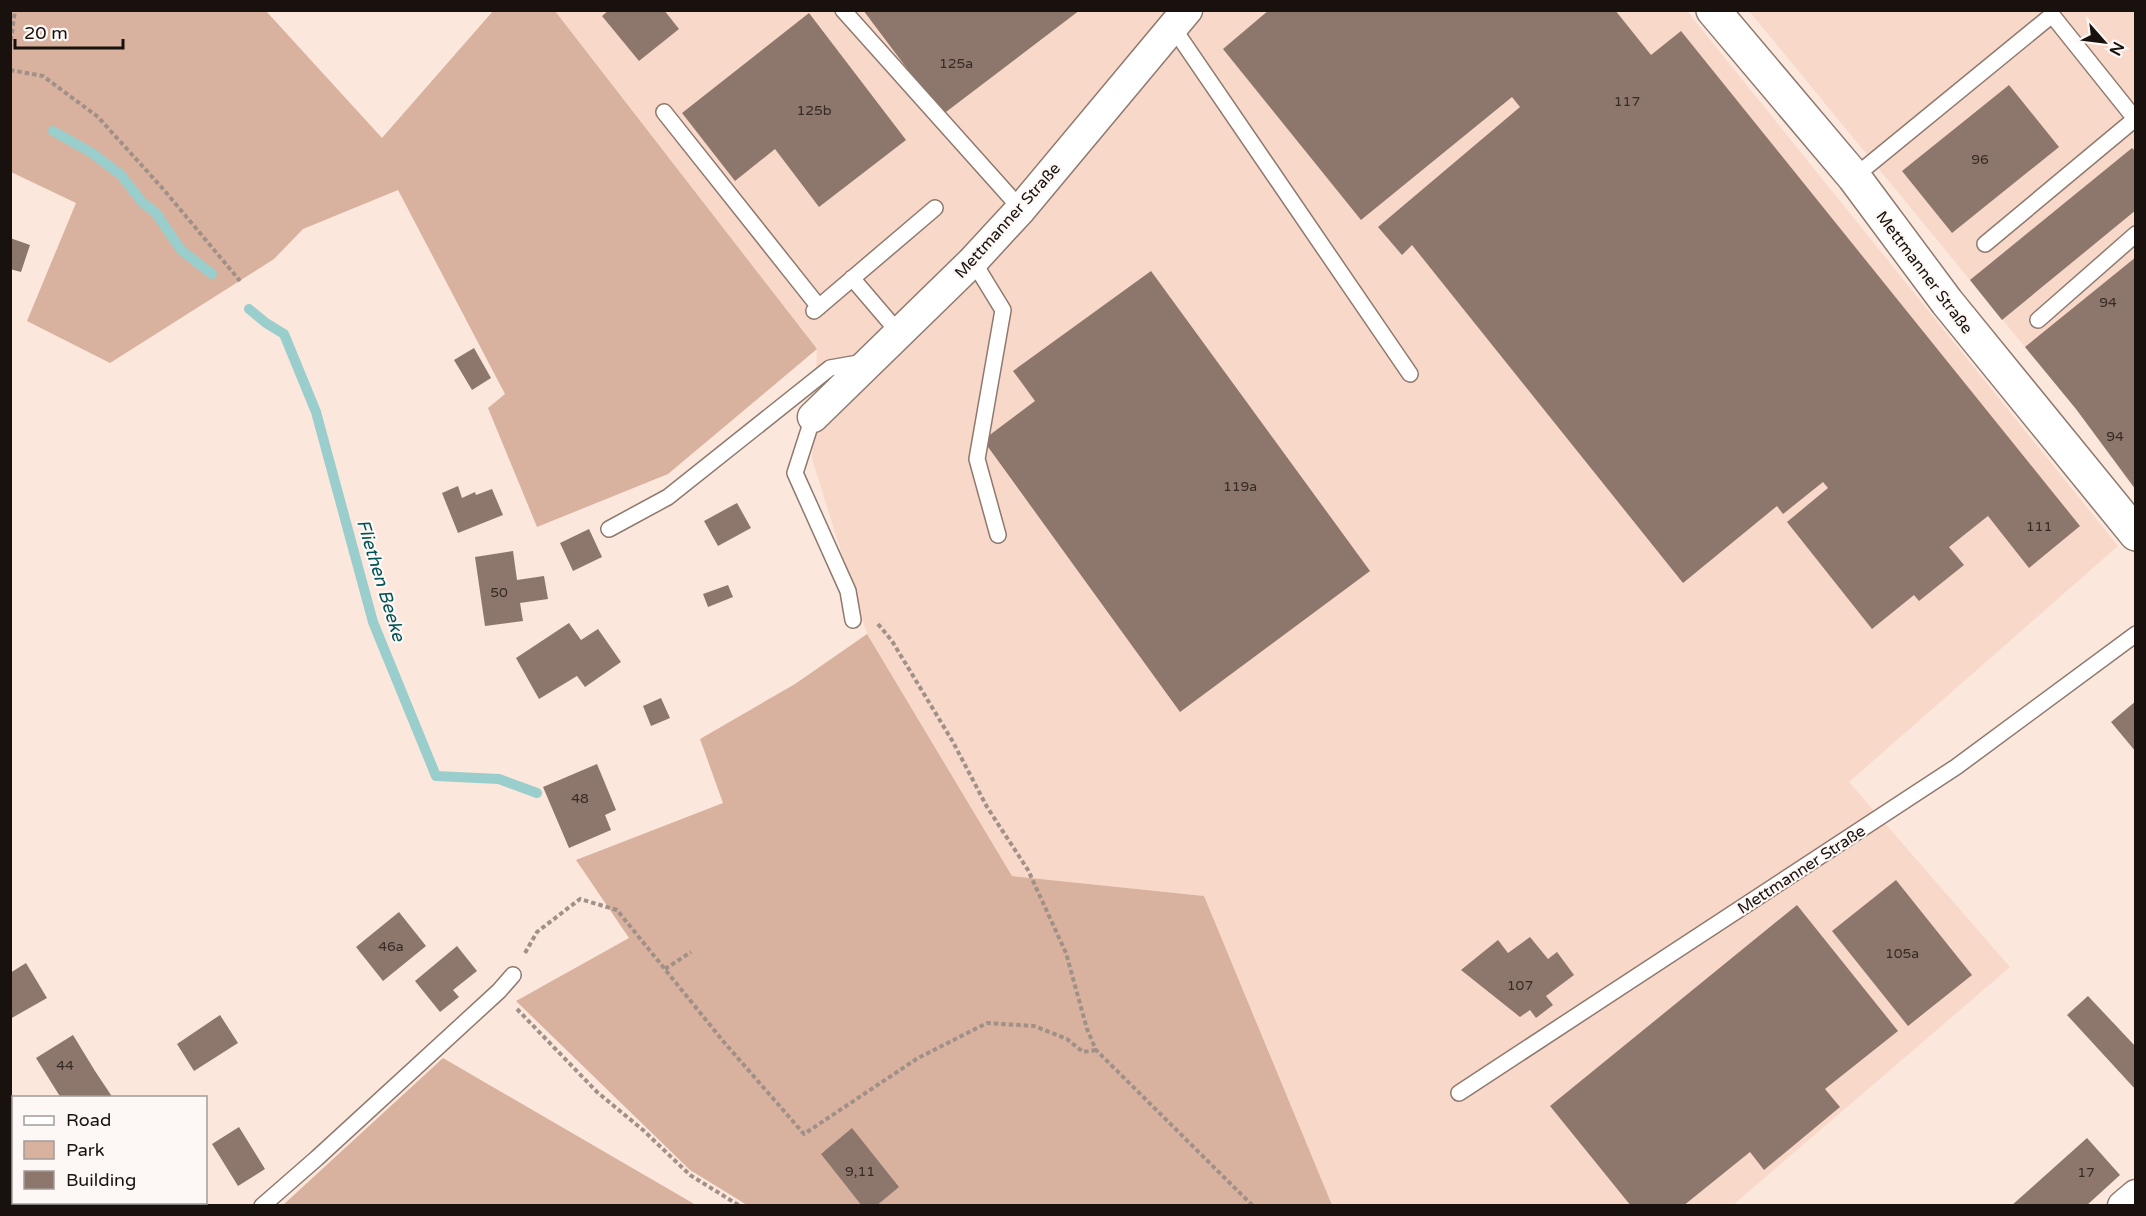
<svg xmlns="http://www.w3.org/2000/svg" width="2146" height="1216" font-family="'Varela Round',sans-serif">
	<rect width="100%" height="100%" fill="#fce7dd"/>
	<path fill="#f8d8c8" d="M555,11H1687L2118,546L1849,782L2010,967L1733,1205H1332L1204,896L1012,876L867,634L812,459L817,349Z
		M1749,11H2135V490L2076,409Z"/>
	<path fill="#d8b29e" d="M10,11H266L382,138L493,11H555L817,349L668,474L537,527L488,408L505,394L398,190L303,229L274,259L110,363L27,321L76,203L11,172Z
		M867,634L1012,876L1204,896L1332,1205H747L690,1170L516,1001L629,938L576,860L723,803L700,739L795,684Z
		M443,1058L696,1205H283Z"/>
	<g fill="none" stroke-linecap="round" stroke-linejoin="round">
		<path stroke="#99cecd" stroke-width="10" d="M53,131L92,153L121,175L142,202L156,213L181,250L212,274
			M249,309L266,323L284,334L316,412L373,622L436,776L499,779L537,793"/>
	</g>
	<path fill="#8d776c" d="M609,10H664L679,29L639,61L602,16Z
		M863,10H1080L942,115Z
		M1269,10H1615L1651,55L1681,31L2080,526L2029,568L1988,516L1949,547L1964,565L1919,601L1914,595L1872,629L1787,522L1828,488L1823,482L1783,514L1777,506L1683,583L1412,245L1402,255L1378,227L1520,107L1512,97L1361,220L1223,49Z
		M809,13L906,140L819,207L775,149L735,181L682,113Z
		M2009,85L2059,147L1952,233L1902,171Z
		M2132,148L2136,152V210L2002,320L1970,280Z
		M10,238L30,245L21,272L10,269Z
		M2136,257V490L2076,409L2025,347Z
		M1151,271L1370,571L1180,712L983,440L1035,401L1013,371Z
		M474,348L491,378L472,390L454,360Z
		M458,486L462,498L475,492L476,495L492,489L503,515L458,533L442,493Z
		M737,503L751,528L718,546L704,521Z
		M589,529L602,557L573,571L560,543Z
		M513,551L517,580L544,576L548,599L520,603L523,621L485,626L475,557Z
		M728,585L733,597L708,607L703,594Z
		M569,623L581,640L598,629L621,662L585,687L577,676L539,699L516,658Z
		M661,698L670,718L651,726L643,706Z
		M2136,701V752L2111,722Z
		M597,764L616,810L605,815L611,830L569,848L543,787Z
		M1896,880L1972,975L1908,1026L1832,931Z
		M1797,905L1898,1031L1825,1089L1840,1107L1764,1170L1750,1152L1683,1206H1631L1550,1106Z
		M399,912L426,946L383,981L356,947Z
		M1530,937L1548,959L1557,952L1574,975L1546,996L1553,1005L1536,1018L1530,1010L1520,1017L1461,970L1498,940L1508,953Z
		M457,946L477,971L453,990L459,997L440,1012L415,981Z
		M26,963L47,998L10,1019V973Z
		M2088,996L2136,1047V1090L2067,1015Z
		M220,1015L238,1043L194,1071L177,1044Z
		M73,1035L95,1071L113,1098H61L36,1058Z
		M239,1127L265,1169L238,1186L212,1144Z
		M852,1128L899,1187L876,1206H862L821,1154Z
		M2087,1138L2120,1175L2086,1206H2011Z
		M153,1203H186L188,1206H149Z"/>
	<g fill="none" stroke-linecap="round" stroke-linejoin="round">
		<g stroke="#8f796e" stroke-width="18">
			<path id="lane" d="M843,10L1021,209
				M1172,26L1410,374
				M664,112L819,307
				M1854,177L2052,15L2136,120
				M1985,244L2135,119
				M973,261L1003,310L977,459L998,535
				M852,278L899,333
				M814,311L935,208
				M2038,320L2136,234
				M813,417L795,473L848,591L853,620
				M609,529L668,497L830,368L864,362
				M1459,1093L1956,767L2136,634
				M262,1206L317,1158L499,991L513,975"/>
		</g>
		<g stroke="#8f796e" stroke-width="33">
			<path id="street" d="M813,417L973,261L1021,209L1187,10
				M10,1112L14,1117
				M65,1202L67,1206
				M2123,1206L2136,1195"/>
		</g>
		<g stroke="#8f796e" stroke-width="36">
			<path id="secondary" d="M1713,10L1854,177L1947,302L2136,534"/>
		</g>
		<path stroke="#a09088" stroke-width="4" stroke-dasharray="4.5 3" stroke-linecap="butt" d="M10,48L15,10
			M10,70L43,76L98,117L164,190L240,281
			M878,624L892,641L953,742L987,807L1028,870L1066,953L1087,1029L1096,1050L1253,1206
			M525,953L537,932L580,899L617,910L723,1041L804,1134L918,1058L987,1023L1034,1026L1067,1039L1083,1052L1096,1050
			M665,969L691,952
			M517,1009L597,1092L643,1130L690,1175L740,1206"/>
		<use href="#lane" stroke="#fff" stroke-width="15"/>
		<use href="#street" stroke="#fff" stroke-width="30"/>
		<use href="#secondary" stroke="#fff" stroke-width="33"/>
	</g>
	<g text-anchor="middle" stroke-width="4.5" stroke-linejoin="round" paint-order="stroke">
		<g font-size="14" fill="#362a25">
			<text x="956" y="68">125a</text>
			<text x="1627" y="106">117</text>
			<text x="814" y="115">125b</text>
			<text x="1980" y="164">96</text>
			<text x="2108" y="307">94</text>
			<text x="2115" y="441">94</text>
			<text x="1240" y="491">119a</text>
			<text x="2039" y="531">111</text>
			<text x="499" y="597">50</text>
			<text x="580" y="803">48</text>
			<text x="391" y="951">46a</text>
			<text x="1902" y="958">105a</text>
			<text x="1520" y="990">107</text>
			<text x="65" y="1070">44</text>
			<text x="860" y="1176">9,11</text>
			<text x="2086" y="1177">17</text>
		</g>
		<g font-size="16" fill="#19110d" stroke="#fdf8f6">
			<text transform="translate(1007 220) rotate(-48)" y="6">Mettmanner Straße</text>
			<text transform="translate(1925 272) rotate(53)" y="6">Mettmanner Straße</text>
			<text transform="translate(1801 869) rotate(-33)" y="6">Mettmanner Straße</text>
		</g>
		<g font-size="18" font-style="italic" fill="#025353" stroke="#fdf8f6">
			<text transform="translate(381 580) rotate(73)" y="6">Fliethen Beeke</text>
		</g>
	</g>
	<rect width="2146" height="1216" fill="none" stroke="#19110d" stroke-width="24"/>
	<rect x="12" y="1096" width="195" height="108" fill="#fdf8f6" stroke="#a29c99" stroke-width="1.5"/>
	<rect x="24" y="1116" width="30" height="9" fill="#ffffff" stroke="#a29c99" stroke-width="1.5"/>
	<text x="66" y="1126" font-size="18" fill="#19110d">Road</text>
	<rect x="24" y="1141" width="30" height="18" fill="#d8b29e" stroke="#a29c99" stroke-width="1.5"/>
	<text x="66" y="1156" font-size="18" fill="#19110d">Park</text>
	<rect x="24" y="1171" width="30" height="18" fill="#8d776c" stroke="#a29c99" stroke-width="1.5"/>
	<text x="66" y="1186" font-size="18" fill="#19110d">Building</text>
	<g transform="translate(2104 42) rotate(118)" stroke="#fdf8f6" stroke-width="4.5" paint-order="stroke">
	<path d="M0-4.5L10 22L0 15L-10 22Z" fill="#19110d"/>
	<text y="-9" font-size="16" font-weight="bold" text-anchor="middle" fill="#19110d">N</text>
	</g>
	<path d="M15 39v9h108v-9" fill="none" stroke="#19110d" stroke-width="3"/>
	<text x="24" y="39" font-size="18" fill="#19110d" stroke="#fdf8f6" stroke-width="4.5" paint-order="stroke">20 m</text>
</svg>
